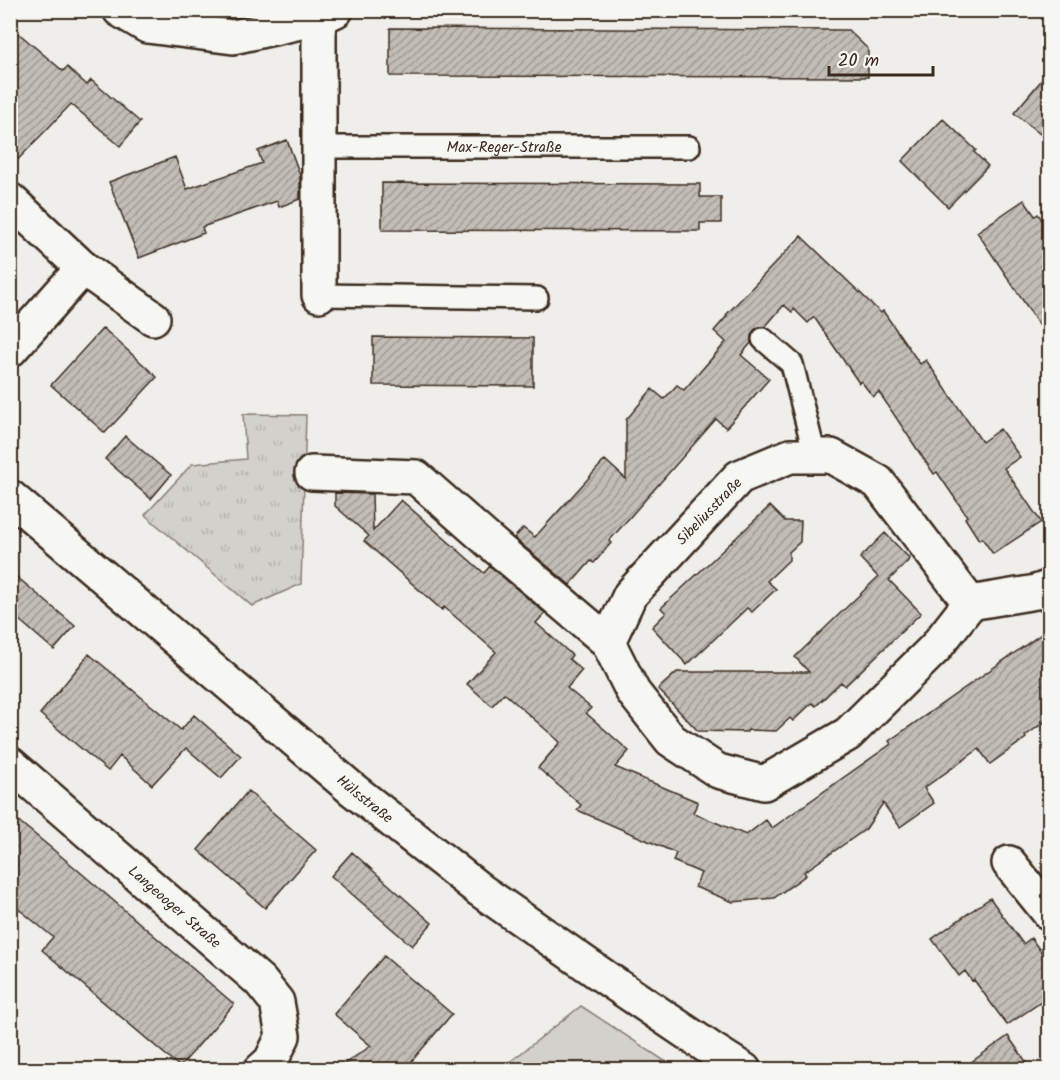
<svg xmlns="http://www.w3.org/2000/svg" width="1060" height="1080" font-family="Kalam,sans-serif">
	<defs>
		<pattern id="park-tufts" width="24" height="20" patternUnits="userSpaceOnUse" patternTransform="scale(1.5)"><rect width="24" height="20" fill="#d4d1cc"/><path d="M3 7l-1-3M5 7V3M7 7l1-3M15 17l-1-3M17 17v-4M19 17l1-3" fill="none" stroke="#b7b4af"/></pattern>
		<pattern id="building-hatch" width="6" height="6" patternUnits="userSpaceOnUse" patternTransform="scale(1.5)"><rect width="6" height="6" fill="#c2bdb7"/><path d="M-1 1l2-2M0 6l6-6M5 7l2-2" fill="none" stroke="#9f9a94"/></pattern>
	</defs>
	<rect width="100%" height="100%" fill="#efeeea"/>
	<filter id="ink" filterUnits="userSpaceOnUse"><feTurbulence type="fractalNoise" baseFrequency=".0167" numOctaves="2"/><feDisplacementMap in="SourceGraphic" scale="12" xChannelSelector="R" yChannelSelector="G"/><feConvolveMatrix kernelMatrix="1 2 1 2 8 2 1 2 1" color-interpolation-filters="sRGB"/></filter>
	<g filter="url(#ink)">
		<path fill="#d4d1cc" stroke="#887e75" stroke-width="1.5" d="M581,1006L677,1069H501Z"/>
		<path fill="url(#park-tufts)" stroke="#887e75" stroke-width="1.5" d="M243,414L306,415L301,584L252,606L145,515L192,464L246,459Z"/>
		<path fill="url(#building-hatch)" stroke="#3b2a1e" stroke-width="1.5" d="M10,26L63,71L67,67L87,85L91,80L140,122L120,146L71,104L10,168Z
			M390,28L848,30L868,49V77L390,76Z
			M1050,70V142L1014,113Z
			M943,119L976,150L974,152L988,166L948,207L902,161Z
			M287,140L300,175V199L279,207L277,201L202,227L204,233L139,258L109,182L175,157L187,189L262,163L258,151Z
			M382,183L700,184V197H721V223H700V231L382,230Z
			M1024,200L1035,216L1038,214L1050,231V341L977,232Z
			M801,236L881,313L883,311L920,364L926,360L982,442L1000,429L1020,457L1004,468L1041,522L993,554L982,538L979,540L965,518L967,516L937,472L934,474L923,458L879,392L873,397L861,381L859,383L814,317L808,323L794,309L792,312L784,305L765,327H759L754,330L751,336V343L741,355L769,379L726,428L716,419L609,541L611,543L594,563L591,561L570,585L514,538L523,528L535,537L605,460L626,479V420L652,389L664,399L677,385L684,390L726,342L714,331L727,316L726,315Z
			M103,328L157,377L105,433L51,385Z
			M373,337L533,338V386L373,385Z
			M125,436L171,475L151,499L105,459Z
			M335,493L372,494L373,531L401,500L484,573L490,566L545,613L536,623L572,655L569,659L582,670L567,688L591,708L586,713L629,751L615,767L698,802L693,813L746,835L766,820L772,828L891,744L889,741L1050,628V718L1025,736L1026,738L990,764L979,749L924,788L934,803L900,827L883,803L866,829L804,872L806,875L774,898L733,902L695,887L701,873L673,861L676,853L577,810L581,805L538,768L560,742L504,693L492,706L467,684L496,652L444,607L442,610L364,541L369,536L335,506Z
			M770,506L785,521H801L800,542L789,552V560L767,581L776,589L752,612L747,608L687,665L652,627L666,613L661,608Z
			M885,533L910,559L889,580L921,613L845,686L841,682L816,706L812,703L793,721L790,718L776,731L748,730L747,732L698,731L658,689L677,672H809L795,657L878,577L860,558Z
			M10,571L75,626L54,650L10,612Z
			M89,654L181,730L194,715L241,756L221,778L186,748L152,785L120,756L108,771L40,714Z
			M248,791L316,850L265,908L198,850Z
			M10,814L73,866L234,1004L180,1067L42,950L53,937L10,902Z
			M352,852L432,923L412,946L331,876Z
			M990,898L1023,944L1031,938L1050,964V996L1007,1025L974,980L972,981L965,971L959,976L932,939Z
			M384,956L452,1014L404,1070H335L371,1046L334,1014Z
			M1008,1036L1032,1070H960Z"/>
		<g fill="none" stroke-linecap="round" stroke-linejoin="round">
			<g stroke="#3b2a1e" stroke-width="26">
				<g id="service">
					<path id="s1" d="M320,147H689"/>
					<path d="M319,295L537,298"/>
					<path d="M763,339L792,364L815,456"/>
				</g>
			</g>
			<g stroke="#3b2a1e" stroke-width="38">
				<g id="minor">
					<path d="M120,10L147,26L233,37L319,18L336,10"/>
					<path d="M319,18V295"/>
					<path d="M10,200L83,268"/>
					<path d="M10,350L83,268L153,318"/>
					<path d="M312,473L416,477L490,542L608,642"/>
					<path d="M970,603L878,482L831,456H790L739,477L630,595L608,642L633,692L671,740L718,771L764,783L848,734L935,648L970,603L1036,592L1050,587"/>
					<path id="s2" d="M10,764L260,981L277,1002L283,1036L271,1061L261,1070"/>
					<path d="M1009,863L1050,914"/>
				</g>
			</g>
			<g stroke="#3b2a1e" stroke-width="38">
				<g id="tertiary">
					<path id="s3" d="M10,497L352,789L480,890L609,980L711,1049L744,1070"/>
				</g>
			</g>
			<use href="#service" stroke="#f6f6f2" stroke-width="21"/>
			<use href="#minor" stroke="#f6f6f2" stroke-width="33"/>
			<use href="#tertiary" stroke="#f6f6f2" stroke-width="33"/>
		</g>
	</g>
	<g text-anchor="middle" stroke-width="4.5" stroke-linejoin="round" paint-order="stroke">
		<g font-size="15" fill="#3b2a1e" stroke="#f6f6f2">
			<text dy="5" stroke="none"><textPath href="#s1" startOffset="184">Max-Reger-Straße</textPath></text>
			<text transform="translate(709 511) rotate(-46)" y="5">Sibeliusstraße</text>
			<text dy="5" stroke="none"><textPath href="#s3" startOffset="466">Hülsstraße</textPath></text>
			<text dy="5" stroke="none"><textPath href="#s2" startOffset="218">Langeooger Straße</textPath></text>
		</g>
	</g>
	<rect width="1060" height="1080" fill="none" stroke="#f6f6f2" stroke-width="36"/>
	<rect x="18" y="18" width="1024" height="1044" fill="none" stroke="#3b2a1e" stroke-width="2" filter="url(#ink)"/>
	<path d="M829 66v9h104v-9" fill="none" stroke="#3b2a1e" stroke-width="3"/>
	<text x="838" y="66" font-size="18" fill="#3b2a1e" stroke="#f6f6f2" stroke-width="4.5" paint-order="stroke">20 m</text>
</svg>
